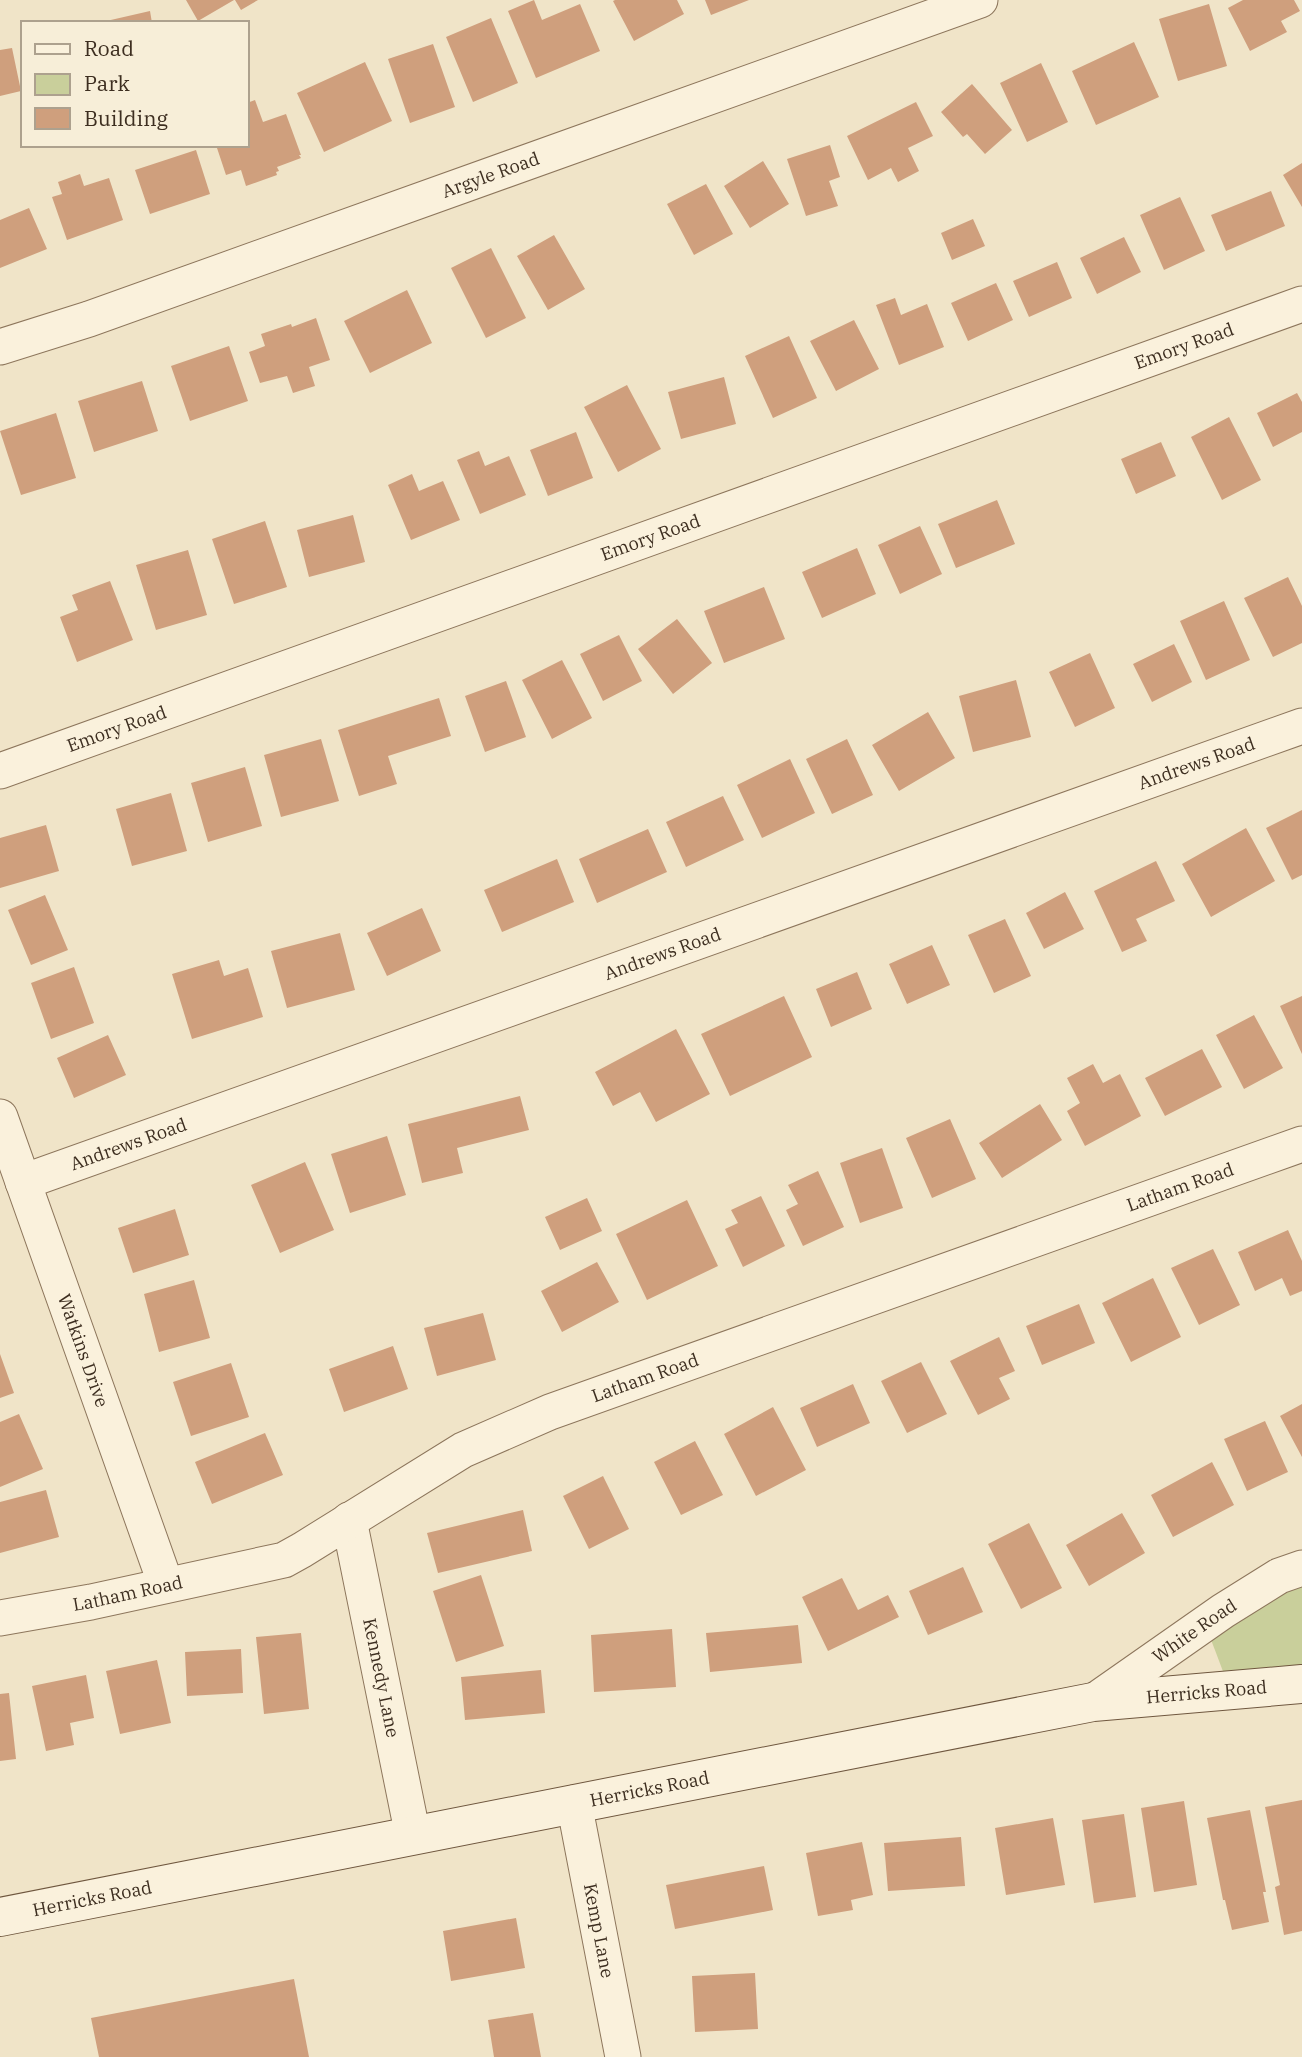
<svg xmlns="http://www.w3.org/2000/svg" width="1302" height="2057" font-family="'IBM Plex Serif',serif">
	<rect width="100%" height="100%" fill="#f0e4c8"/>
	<path fill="#c9cf9b" d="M1302,1581V1677L1227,1682L1210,1637Z"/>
	<path fill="#cf9f7d" d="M186,0H234L198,21Z
		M235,0H258L241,10Z
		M534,0L542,20L580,4L600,51L536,78L508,11Z
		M615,0H677L684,14L634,41L613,1Z
		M705,0H749L711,15Z
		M1243,0H1294L1300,11L1281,21L1287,32L1250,51L1228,8Z
		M1209,4L1227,66L1178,81L1159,19Z
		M150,11L152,23H102V22Z
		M491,18L518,83L473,102L446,37Z
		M1134,42L1159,97L1096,125L1072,71Z
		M433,44L455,107L410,123L388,59Z
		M12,48L21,91L0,96V50Z
		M365,62L392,121L324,152L297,93Z
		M1041,63L1068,122L1027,142L1000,83Z
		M972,84L1012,130L985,154L967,134L963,137L941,112Z
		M255,100L263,122L286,114L301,155H299L301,158L277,167L279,171L276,172L277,175L246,186L241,170L226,175L216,145H247V103Z
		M916,102L933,136L908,148L919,171L898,182L891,168L868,180L847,136Z
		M830,145L840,177L829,181L838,206L806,216L787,159Z
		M196,150L210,194L150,214L135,170Z
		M763,161L789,204L750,228L724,186Z
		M1302,163V207L1283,175Z
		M80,174L84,186L109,178L123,220L67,240L52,197L62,194L58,182Z
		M706,184L733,234L694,255L667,204Z
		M1271,191L1285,226L1226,251L1211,215Z
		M1180,197L1205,251L1164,270L1140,215Z
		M29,208L47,249L0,268V220Z
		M973,219L985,246L952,260L941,233Z
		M554,235L585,289L548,310L517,256Z
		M1124,237L1141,272L1097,294L1080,258Z
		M491,248L526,318L486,338L451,268Z
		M1057,262L1072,298L1029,317L1013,281Z
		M996,283L1013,320L968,341L951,303Z
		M407,290L432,343L370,373L344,321Z
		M895,298L901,315L927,304L944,347L899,365L876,305Z
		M316,318L330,360L309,367L315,386L293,393L287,376L260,383L249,352L265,346L261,334L291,324L292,327Z
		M854,320L879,369L836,391L810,341Z
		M789,336L817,398L773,418L745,356Z
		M229,346L248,401L190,421L171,366Z
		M724,377L736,424L681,439L668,392Z
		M142,381L158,431L94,452L78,401Z
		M627,385L661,449L618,472L584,407Z
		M1297,393L1302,402V432L1273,447L1257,413Z
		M56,413L76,478L21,495L0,431Z
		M1229,417L1261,480L1222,500L1191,437Z
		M576,432L593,478L548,496L530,450Z
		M1161,442L1176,476L1136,494L1121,459Z
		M479,451L485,466L509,456L526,495L480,514L457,460Z
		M412,474L419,491L443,481L460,520L411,540L388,485Z
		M997,500L1015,544L956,568L938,524Z
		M353,515L365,562L309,577L297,530Z
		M265,521L287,587L234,604L212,539Z
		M920,526L942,574L900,594L878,545Z
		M857,548L876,594L822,618L802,572Z
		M188,550L207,615L156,630L136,565Z
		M1288,577L1302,606V643L1273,657L1244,598Z
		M110,581L133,640L77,662L60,617L78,610L72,595Z
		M764,587L785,639L724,663L704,611Z
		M1224,601L1250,660L1206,680L1180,621Z
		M677,619L712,663L673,694L638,649Z
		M619,635L642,681L603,701L580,654Z
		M1174,644L1192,682L1152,702L1133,664Z
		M1090,653L1115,708L1075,727L1049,672Z
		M562,660L592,718L552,739L522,680Z
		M1016,680L1031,737L973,752L959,696Z
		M506,681L526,737L485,752L465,696Z
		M439,698L451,736L388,756L397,784L359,796L338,730Z
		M928,712L955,758L899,791L872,745Z
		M321,739L339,801L281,817L264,755Z
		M847,739L873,795L832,814L806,759Z
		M790,759L815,813L762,838L737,785Z
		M245,767L262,826L208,842L191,783Z
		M171,793L187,851L132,866L116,809Z
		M723,796L744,840L686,867L666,822Z
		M1302,810V875L1292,880L1266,828Z
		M46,825L59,871L0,888V838Z
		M1246,828L1275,881L1211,917L1182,864Z
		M648,829L667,872L597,903L579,859Z
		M557,859L574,902L502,932L484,890Z
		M1156,861L1175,901L1136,919L1147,941L1122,952L1094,891Z
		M1065,892L1084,929L1044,949L1026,913Z
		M45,895L68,950L31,965L8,910Z
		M422,908L441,951L387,976L367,933Z
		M1005,919L1031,976L994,993L968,935Z
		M340,933L355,990L287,1008L271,951Z
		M932,945L950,985L907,1004L889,964Z
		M219,960L224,976L248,968L263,1017L192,1039L172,974Z
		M74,967L94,1023L51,1039L31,983Z
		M857,972L872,1009L831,1027L816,989Z
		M784,996L812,1057L730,1096L701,1034Z
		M1302,996V1054L1280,1006Z
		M1254,1015L1283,1068L1244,1089L1216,1035Z
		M676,1029L710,1094L656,1122L640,1092L613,1106L595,1072Z
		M108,1035L126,1075L74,1098L57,1058Z
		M1202,1049L1222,1087L1165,1116L1145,1078Z
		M1093,1064L1103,1083L1120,1074L1141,1116L1085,1146L1067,1111L1080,1103L1067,1078Z
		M520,1096L529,1130L457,1148L463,1173L422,1183L408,1124Z
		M1040,1104L1062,1140L1002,1178L979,1143Z
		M950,1119L976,1179L932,1198L906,1138Z
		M387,1136L406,1195L350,1213L331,1154Z
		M882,1148L903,1208L860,1223L840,1163Z
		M305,1162L334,1230L280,1253L251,1185Z
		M818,1171L844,1227L803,1246L786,1210L798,1204L788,1185Z
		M761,1196L785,1246L743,1267L725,1229L738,1223L731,1210Z
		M587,1198L602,1231L560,1250L545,1217Z
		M687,1200L718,1266L647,1300L616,1234Z
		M175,1209L189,1255L133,1273L118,1228Z
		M1288,1230L1302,1261V1291L1290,1296L1282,1278L1255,1291L1238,1252Z
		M1213,1249L1240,1305L1199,1325L1171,1268Z
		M597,1262L619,1302L562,1332L541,1291Z
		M1153,1278L1181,1337L1131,1362L1102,1303Z
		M194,1280L210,1338L159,1352L144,1294Z
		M1079,1304L1095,1343L1042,1365L1026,1326Z
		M483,1313L496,1360L437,1376L424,1328Z
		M999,1337L1015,1371L999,1378L1010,1399L978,1415L950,1361Z
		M393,1346L408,1389L344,1412L329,1369Z
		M0,1354L14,1393L0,1398Z
		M921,1362L947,1414L907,1433L881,1381Z
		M231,1363L249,1417L191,1436L173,1382Z
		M853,1384L870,1423L817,1447L800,1408Z
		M1302,1404V1457L1280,1416Z
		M773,1407L806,1470L756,1496L724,1434Z
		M19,1414L43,1469L0,1487V1422Z
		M1265,1421L1288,1472L1247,1491L1224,1439Z
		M265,1433L283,1475L212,1504L195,1462Z
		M695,1441L723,1495L681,1515L654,1462Z
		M1212,1462L1234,1505L1173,1537L1151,1495Z
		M603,1476L629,1529L589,1549L563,1496Z
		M46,1490L59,1537L0,1553V1502Z
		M523,1510L532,1551L438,1573L427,1533Z
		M1122,1513L1145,1553L1089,1586L1066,1545Z
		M1029,1523L1062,1588L1021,1609L988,1544Z
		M963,1567L983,1612L928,1635L909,1591Z
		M481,1575L504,1646L456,1662L433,1591Z
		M842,1578L858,1610L888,1595L899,1617L828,1651L802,1597Z
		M798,1625L802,1663L710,1672L706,1633Z
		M672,1629L676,1687L594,1692L591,1635Z
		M301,1633L309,1709L264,1714L256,1637Z
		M241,1649L243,1693L187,1696L185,1652Z
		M157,1660L171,1723L120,1734L106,1671Z
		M541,1670L545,1713L465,1720L461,1677Z
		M86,1675L94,1718L70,1723L74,1745L46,1751L32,1686Z
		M9,1693L16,1759L0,1761V1694Z
		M1302,1800V1931L1284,1935L1275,1887L1280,1885L1265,1807Z
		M1184,1801L1197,1885L1154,1892L1141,1808Z
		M1250,1810L1266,1892H1263L1269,1922L1232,1930L1225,1900H1223L1207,1818Z
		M1124,1814L1136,1897L1094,1903L1082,1820Z
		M1053,1818L1065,1885L1006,1895L995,1828Z
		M961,1837L965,1886L888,1891L884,1843Z
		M862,1842L873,1895L851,1900L853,1910L818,1916L806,1853Z
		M764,1866L773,1910L675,1929L666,1885Z
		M516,1918L525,1968L451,1981L443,1931Z
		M755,1973L758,2029L695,2032L692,1976Z
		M294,1979L309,2057H99L91,2018Z
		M533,2013L541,2057H494L488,2020Z"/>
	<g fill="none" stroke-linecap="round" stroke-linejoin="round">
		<g stroke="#8d765c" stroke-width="37">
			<g id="minor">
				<path id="s1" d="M0,347L89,319L980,0"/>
				<path id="s2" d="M0,771L1302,304"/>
				<path id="s3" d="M0,1117L166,1585"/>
				<path id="s4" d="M23,1182L1302,726"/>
				<path id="s5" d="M349,1520L413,1836"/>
				<path id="s6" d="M0,1618L91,1602L284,1560L302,1550L463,1450L550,1412L1302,1144"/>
				<path id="s7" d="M1093,1702L1223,1611L1279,1576L1302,1568"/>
				<path id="s8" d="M574,1803L623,2057"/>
			</g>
		</g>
		<g stroke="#6f573f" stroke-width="40">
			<g id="secondary">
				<path id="s9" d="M0,1917L1093,1702L1302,1684"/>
			</g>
		</g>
		<use href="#minor" stroke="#faf1dc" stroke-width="35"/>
		<use href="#secondary" stroke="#faf1dc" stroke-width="38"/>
	</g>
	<g text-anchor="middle" stroke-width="7" stroke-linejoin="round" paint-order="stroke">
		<g font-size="18" fill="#3d2e20" stroke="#f7eed8">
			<text dy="6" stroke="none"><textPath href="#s1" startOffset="520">Argyle Road</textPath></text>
			<text dy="6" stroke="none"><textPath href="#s2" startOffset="1258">Emory Road</textPath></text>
			<text dy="6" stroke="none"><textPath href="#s2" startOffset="691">Emory Road</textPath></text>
			<text dy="6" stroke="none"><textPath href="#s2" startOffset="124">Emory Road</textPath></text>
			<text dy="6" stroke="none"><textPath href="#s4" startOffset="1246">Andrews Road</textPath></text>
			<text dy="6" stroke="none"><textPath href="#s4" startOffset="679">Andrews Road</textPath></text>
			<text dy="6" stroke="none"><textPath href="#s4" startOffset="112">Andrews Road</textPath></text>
			<text dy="6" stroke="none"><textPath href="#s6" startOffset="1264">Latham Road</textPath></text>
			<text dy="6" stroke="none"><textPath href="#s3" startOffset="248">Watkins Drive</textPath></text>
			<text dy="6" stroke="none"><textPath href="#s6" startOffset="696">Latham Road</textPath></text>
			<text dy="6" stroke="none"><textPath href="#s6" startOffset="130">Latham Road</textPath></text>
			<text dy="6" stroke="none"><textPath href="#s7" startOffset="124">White Road</textPath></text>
			<text dy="6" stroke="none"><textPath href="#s5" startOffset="161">Kennedy Lane</textPath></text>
			<text dy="6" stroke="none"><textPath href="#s9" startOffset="1228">Herricks Road</textPath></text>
			<text dy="6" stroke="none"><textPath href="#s9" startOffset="662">Herricks Road</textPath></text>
			<text dy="6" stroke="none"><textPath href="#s9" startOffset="94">Herricks Road</textPath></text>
			<text dy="6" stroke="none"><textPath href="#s8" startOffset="130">Kemp Lane</textPath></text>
		</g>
	</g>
	<rect x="21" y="21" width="228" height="126" fill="#f7eed8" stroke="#ada18e" stroke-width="2"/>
	<rect x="35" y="44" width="35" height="10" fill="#faf1dc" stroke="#ada18e" stroke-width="2"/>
	<text x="84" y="56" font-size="21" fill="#3d2e20">Road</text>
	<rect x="35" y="74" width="35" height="21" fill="#c9cf9b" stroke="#ada18e" stroke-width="2"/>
	<text x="84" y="91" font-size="21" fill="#3d2e20">Park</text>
	<rect x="35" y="108" width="35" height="21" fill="#cf9f7d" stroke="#ada18e" stroke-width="2"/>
	<text x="84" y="126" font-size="21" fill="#3d2e20">Building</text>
</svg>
